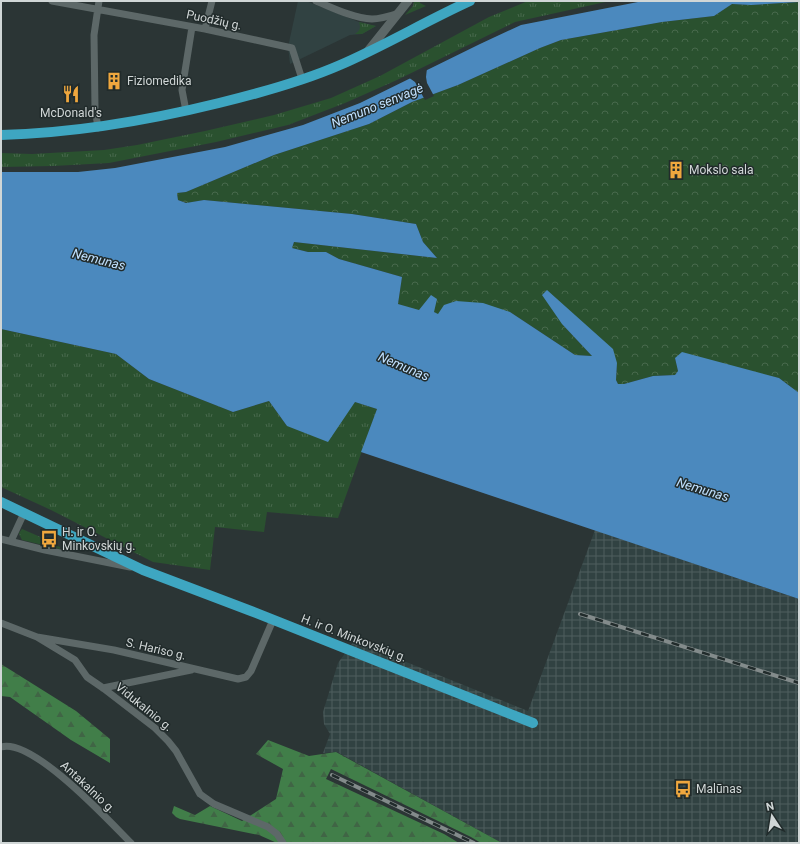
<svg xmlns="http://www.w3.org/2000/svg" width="800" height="844" font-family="Roboto,sans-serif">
	<defs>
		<pattern id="industrial-grid" width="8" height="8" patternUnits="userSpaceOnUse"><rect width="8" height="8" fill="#314242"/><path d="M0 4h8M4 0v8" fill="none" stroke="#4e5d5d"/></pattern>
		<pattern id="grass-tufts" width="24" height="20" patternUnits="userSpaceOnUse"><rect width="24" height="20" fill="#2a512f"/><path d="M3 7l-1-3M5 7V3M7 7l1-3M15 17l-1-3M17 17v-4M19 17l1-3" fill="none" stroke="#48694c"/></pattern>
		<pattern id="forest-firs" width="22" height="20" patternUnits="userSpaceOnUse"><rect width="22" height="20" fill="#417e49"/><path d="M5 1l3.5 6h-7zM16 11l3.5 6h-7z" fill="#406545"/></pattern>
		<pattern id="park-crowns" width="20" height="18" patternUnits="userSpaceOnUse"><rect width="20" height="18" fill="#2a512f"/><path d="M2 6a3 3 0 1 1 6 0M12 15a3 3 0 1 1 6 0" fill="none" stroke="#48694c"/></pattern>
	</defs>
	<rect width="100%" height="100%" fill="#2b3535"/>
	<path fill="#314242" d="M298,1H306L359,22L376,26L362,34L350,35L290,64L288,47Z"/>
	<path fill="url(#industrial-grid)" d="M595,530L799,599V843H502L337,752L323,753L330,734L324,724L323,712L338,663L354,641L528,711Z"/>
	<path fill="url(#grass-tufts)" d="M414,1H420V3L426,6L405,15L413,6Z
		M528,1H610L515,22L397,80L345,103L288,125L216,142L109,163L53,166L1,167V153L32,154L104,150L137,145L205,131L274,115L331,98L380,76L489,17Z
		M359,22L376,26L362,34H355C360,30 361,29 359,22Z
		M1,329L116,354L149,379L233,412L269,401L287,426L355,402L377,409L338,518L267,512L264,532L215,527L210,570L153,562L51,510L1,487Z
		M22,529L52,542L51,544L60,547V549L22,540L20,536L19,533Z"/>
	<path fill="url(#forest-firs)" d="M1,664L76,711L110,739V763L71,740L10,697L1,696Z
		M268,740L309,756L336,752L502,843H481L471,837L331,769L326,779L444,834L459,843H277L259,835L180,819L176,817L172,813L174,806L195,815L210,806L242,821L276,799L283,769L256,754Z"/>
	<path fill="url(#park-crowns)" d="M799,2V393L779,378L750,371L675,358L678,371L675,375L653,376L624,384H618L616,380L617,363L562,324L592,356L575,355L510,312L438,315L434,312L419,311L398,304L402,277L339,259L326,252H308L292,248L294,242L437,258L423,242L416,224L352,214L204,200L187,203L178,200L177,193L186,192L274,155L369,124L412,102L458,85L540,48L561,40L662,22L714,16L732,4L751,5Z"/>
	<path fill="#4b89be" d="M643,1H799V2L751,5L732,4L714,16L662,22L561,40L540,48L458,85L412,102L369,124L274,155L186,192L177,193L178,200L186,203L204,200L352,214L416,224L423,242L437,258L294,242L292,248L308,252H326L339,259L402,277L398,304L419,310L431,295L437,299L434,312L438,314L444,305L456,301L483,303L510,312L575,355L592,356L562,324L542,295L547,290L613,349L617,363L616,380L618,384H624L653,376L675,375L678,371L675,358L682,352L779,378L799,393V599L361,452L377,409L355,402L328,442L287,426L269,401L233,412L149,379L116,354L1,329V172H78L115,168L225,147L303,125L360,103L480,44L521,25Z"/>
	<path fill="#2b3535" d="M427,68L426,77L427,83L434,96L425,100L415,82L408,77Z"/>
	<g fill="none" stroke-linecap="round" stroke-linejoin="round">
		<path stroke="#5d6868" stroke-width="7" d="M52,1L205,29L292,48L302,79
			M316,1C333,8 353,18 372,19C381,19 390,16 399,13
			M205,29L212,1
			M186,111L182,90L192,27
			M98,128L95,108L94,35L99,1
			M1,539L45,550L130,567
			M11,541L24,513
			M1,623L37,637L114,650L238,679L246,677L251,671L273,620
			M37,637L75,660L87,677L103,688L155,728L168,741L176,751L200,794L214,804L268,827L277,834L283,843
			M103,688L191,670
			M1,747C32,737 109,821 131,843"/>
		<path stroke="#5d6868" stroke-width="9" d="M368,51L408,1"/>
		<path stroke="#3ea6c1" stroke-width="10" d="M1,135C76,133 146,121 219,103C260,93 301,82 340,65C384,46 426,21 470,1
			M1,502L143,570L251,611L533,723"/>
		<g stroke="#838b8b" stroke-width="4">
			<path id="rail" d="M580,614L799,683
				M332,775L474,843"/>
		</g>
		<use href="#rail" stroke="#212b2b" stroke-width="2.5" stroke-dasharray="8" stroke-linecap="butt"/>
	</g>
	<defs>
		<g id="building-bare" transform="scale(1.38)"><path d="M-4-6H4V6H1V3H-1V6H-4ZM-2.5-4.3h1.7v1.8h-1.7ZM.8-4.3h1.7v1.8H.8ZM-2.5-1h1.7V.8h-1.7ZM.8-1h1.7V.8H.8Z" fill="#efa73e" stroke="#212b2b" stroke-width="2.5" paint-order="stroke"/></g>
		<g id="restaurant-bare" transform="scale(1.38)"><path d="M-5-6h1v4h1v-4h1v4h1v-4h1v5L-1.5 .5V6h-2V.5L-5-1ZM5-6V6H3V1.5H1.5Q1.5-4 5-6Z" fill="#efa73e" stroke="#212b2b" stroke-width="2.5" paint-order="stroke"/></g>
		<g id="bus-bare" transform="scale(1.38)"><path d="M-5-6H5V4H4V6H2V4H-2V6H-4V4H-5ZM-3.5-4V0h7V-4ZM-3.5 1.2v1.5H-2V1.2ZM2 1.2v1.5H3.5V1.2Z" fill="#efa73e" stroke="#212b2b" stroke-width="2.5" paint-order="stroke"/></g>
	</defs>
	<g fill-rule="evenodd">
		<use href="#building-bare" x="114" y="81"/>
		<use href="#restaurant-bare" x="71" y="94"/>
		<use href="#building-bare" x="676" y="170"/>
		<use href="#bus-bare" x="49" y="539"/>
		<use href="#bus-bare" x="683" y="789"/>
	</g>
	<g text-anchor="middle" stroke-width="3" stroke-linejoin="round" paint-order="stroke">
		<g font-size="12" fill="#d0d6d6" stroke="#212b2b">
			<text transform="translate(214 20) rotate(12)" y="4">Puodžių g.</text>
			<text transform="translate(354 638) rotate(21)" y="4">H. ir O. Minkovskių g.</text>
			<text transform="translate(156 649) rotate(13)" y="4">S. Hariso g.</text>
			<text transform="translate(144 707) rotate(39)" y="4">Vidukalnio g.</text>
			<text transform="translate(88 787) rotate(43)" y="4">Antakalnio g.</text>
		</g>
		<g font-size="12" fill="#d0d6d6" stroke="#212b2b" text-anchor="start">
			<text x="127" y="85">Fiziomedika</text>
			<text x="71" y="117" text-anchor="middle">McDonald's</text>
			<text x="689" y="174">Mokslo sala</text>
			<text x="62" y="536">H. ir O.<tspan x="62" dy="14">Minkovskių g.</tspan></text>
			<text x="696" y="793">Malūnas</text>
		</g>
		<g font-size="13" font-style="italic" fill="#c0e0fe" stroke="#212b2b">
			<text transform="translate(377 105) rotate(-22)" y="5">Nemuno senvagė</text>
			<text transform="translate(99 259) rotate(14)" y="5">Nemunas</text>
			<text transform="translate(404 366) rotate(23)" y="5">Nemunas</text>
			<text transform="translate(703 489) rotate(17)" y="5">Nemunas</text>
		</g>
	</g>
	<rect width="800" height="844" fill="none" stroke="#d0d6d6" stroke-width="4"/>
	<g transform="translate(772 816) rotate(348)" stroke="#212b2b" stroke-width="3" paint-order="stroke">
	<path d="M0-3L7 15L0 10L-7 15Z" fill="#d0d6d6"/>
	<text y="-6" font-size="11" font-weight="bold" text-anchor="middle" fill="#d0d6d6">N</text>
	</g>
</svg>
